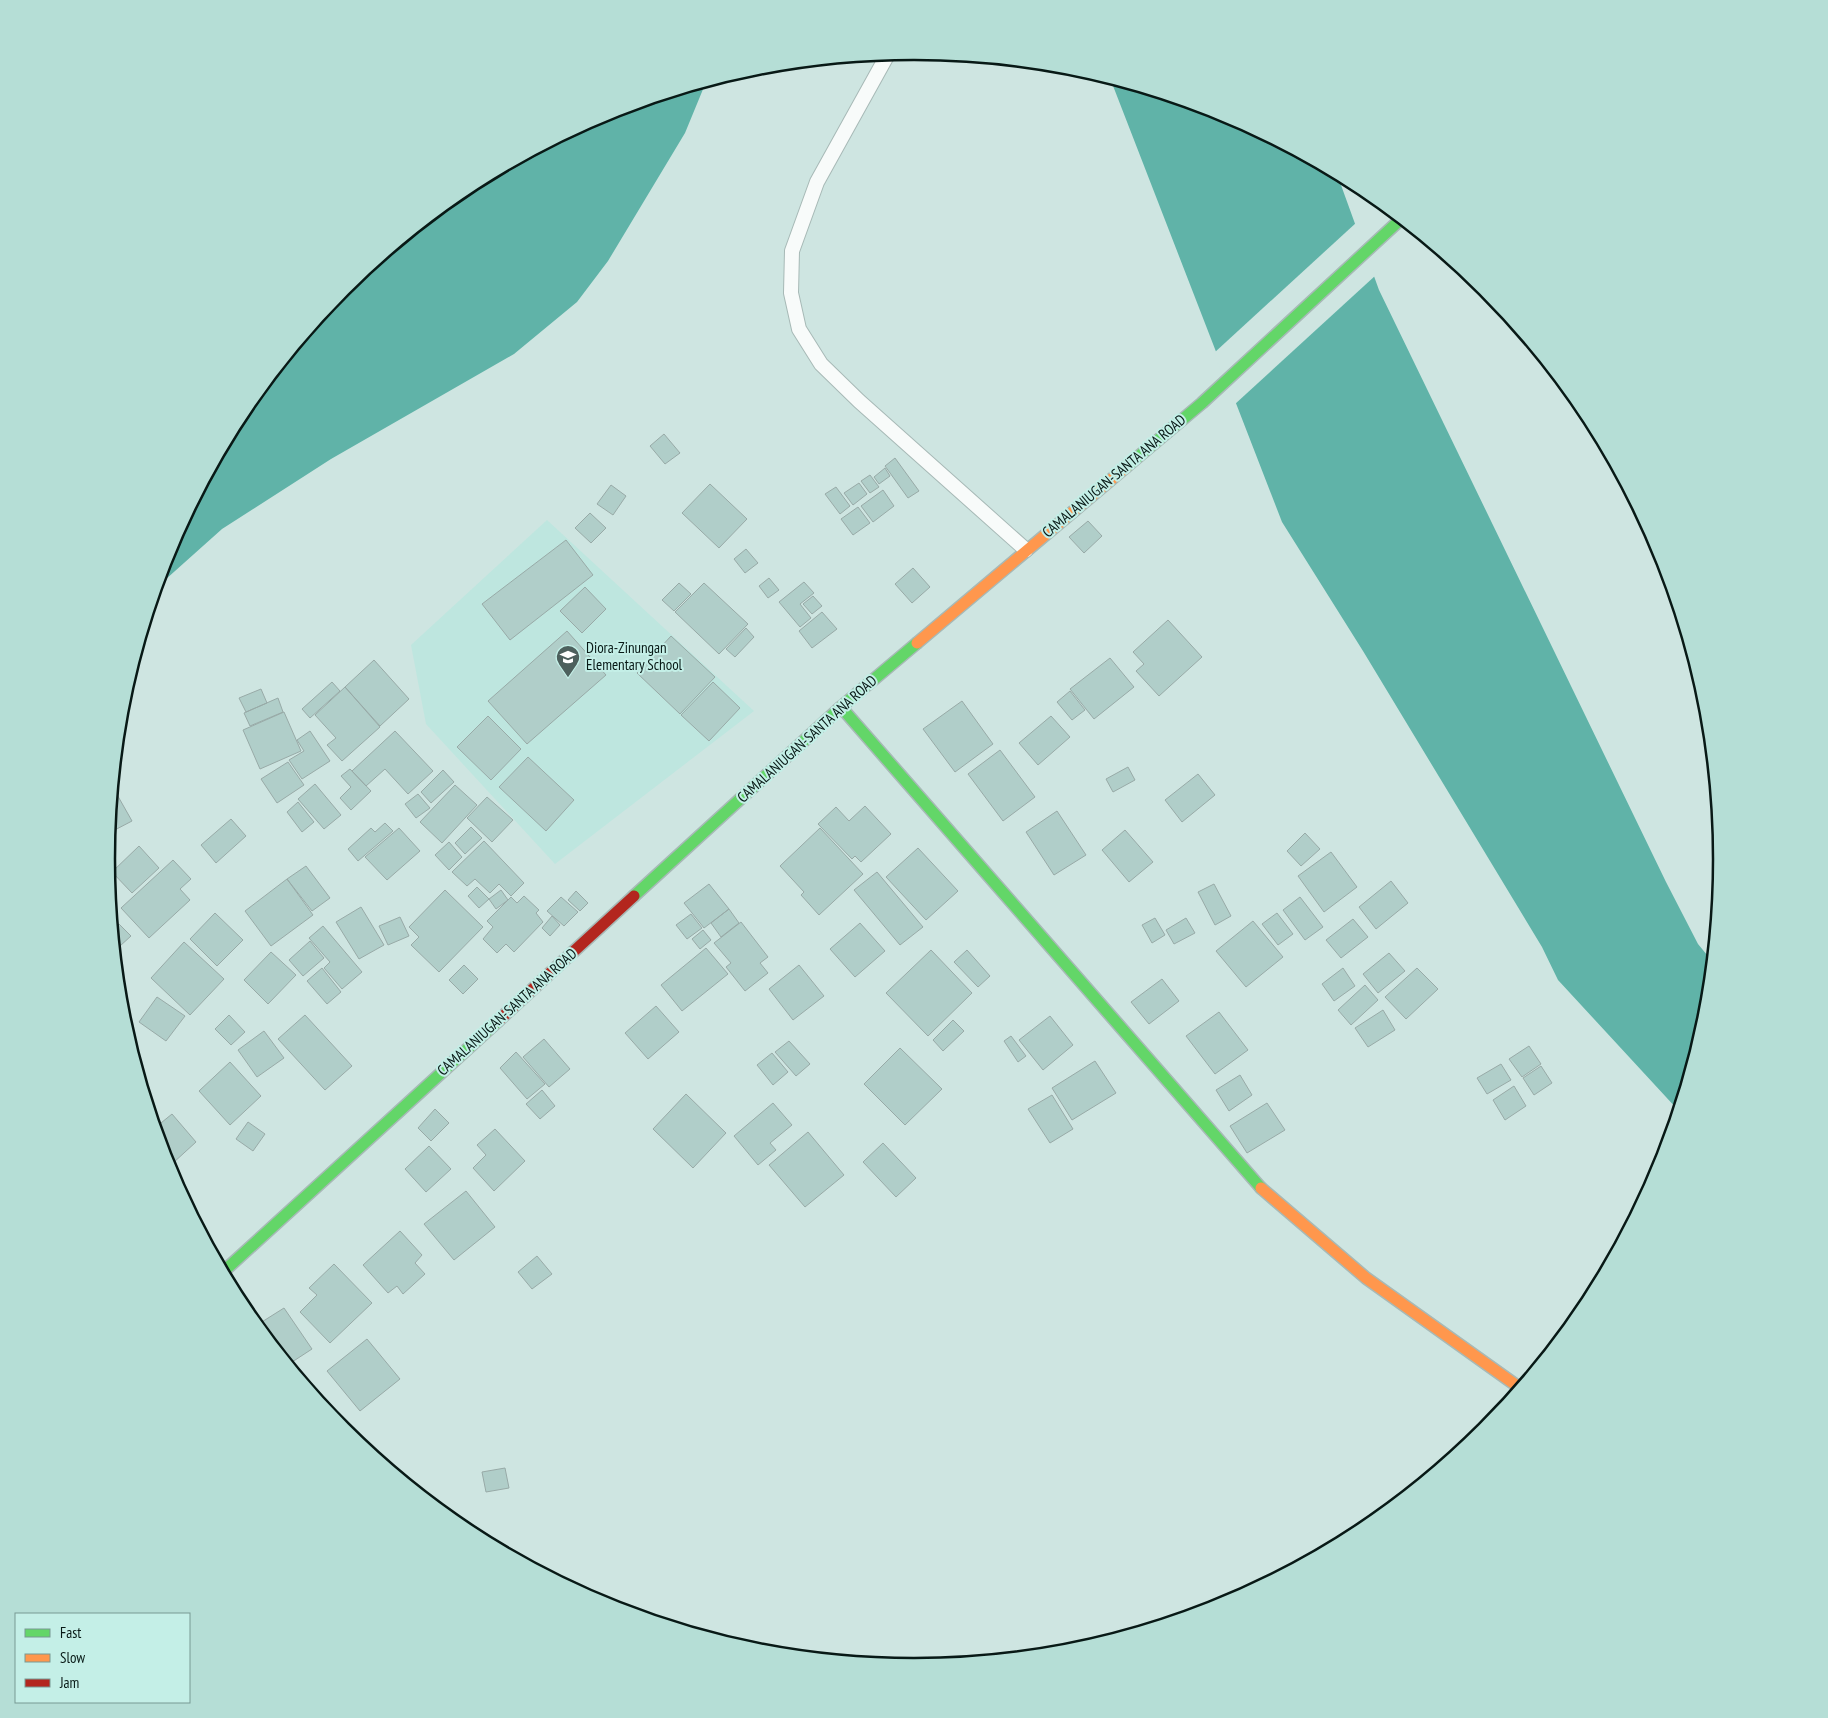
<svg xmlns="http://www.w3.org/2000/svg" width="1828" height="1718" font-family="'PT Sans Narrow',sans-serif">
	<rect width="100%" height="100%" fill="#cee5e1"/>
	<path fill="#bee6df" d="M547,520L754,711L555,864L426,724L411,645Z"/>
	<path fill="#60b3a8" d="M1110,78L1223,113L1337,174L1379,290L1666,882L1698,944L1712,961L1706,1017L1678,1110L1558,980L1542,947L1363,651L1282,522Z
		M706,82L685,133L608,261L577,302L514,354L331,459L222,529L156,588L168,550L243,410L343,288L465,187L605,113Z"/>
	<path fill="#cee5e1" d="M1357,222L1376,275L1234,405L1214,353Z"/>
	<path fill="#b0cec9" stroke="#98aaa7" d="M664,434L680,453L665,464L650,446Z
		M895,458L919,491L908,498L885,466Z
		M885,468L890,476L879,484L874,477Z
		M870,475L879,487L870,493L861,481Z
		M859,483L867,494L853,505L844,493Z
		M710,484L747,519L719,548L682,513Z
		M611,485L626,496L613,515L597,504Z
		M836,487L850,506L840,514L825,494Z
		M883,490L894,506L873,522L861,506Z
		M858,507L870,523L853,535L841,519Z
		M590,513L606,528L591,543L575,528Z
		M1088,521L1102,536L1084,553L1069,537Z
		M566,540L593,575L510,640L482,604Z
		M746,549L758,563L745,573L734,559Z
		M913,568L930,587L912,603L895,584Z
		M769,578L779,590L768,598L759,586Z
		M804,582L814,593L800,604L811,618L800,627L779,602Z
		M679,583L691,594L674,611L662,600Z
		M704,583L748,624L719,654L675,612Z
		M585,587L606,609L582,633L560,611Z
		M813,596L822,606L812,614L803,604Z
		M822,612L837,629L812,648L799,631Z
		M1168,620L1202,657L1159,696L1136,671L1144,664L1133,652Z
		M746,628L754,637L735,657L726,649Z
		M567,631L606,675L527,744L488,701Z
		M671,636L715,677L680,714L637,673Z
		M1110,658L1134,687L1094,719L1070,689Z
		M374,660L409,699L380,726L345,687Z
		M332,682L340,691L310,718L302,709Z
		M713,682L740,708L709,741L681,715Z
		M345,687L380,727L342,761L327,745L336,738L315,715Z
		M261,689L267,703L246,712L239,698Z
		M1070,691L1085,710L1072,720L1057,702Z
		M278,698L283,712L250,726L244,713Z
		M962,701L993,744L955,772L923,729Z
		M284,712L301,751L260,769L243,730Z
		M488,716L521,749L491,780L457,747Z
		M1051,716L1070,737L1038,765L1019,743Z
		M310,731L330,761L302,779L289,760L304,751L297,740Z
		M395,731L433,771L408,794L385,769L366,786L352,771Z
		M1000,750L1035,797L1003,821L968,774Z
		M528,757L574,800L546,831L499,787Z
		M288,762L304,785L277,803L261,779Z
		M1128,767L1135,780L1113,792L1106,779Z
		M350,769L371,791L351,810L340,798L351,787L341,776Z
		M443,770L454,782L431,803L421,792Z
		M1198,774L1215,795L1182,822L1165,800Z
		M315,784L341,815L324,829L298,799Z
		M455,785L477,805L442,843L420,822Z
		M115,791L132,821L109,833L113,792Z
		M418,794L430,808L416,818L405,804Z
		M487,797L513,820L492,842L467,818Z
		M298,802L314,822L302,832L287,812Z
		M865,806L891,834L861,862L855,856L852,859L818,824L836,807L849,821Z
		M1057,811L1086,855L1054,875L1026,832Z
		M231,819L246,836L216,863L201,845Z
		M385,823L393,831L358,861L348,849L371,828L375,832Z
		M471,827L482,838L465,854L455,843Z
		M399,828L420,851L387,880L365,857Z
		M820,828L863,874L819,915L801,895L804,892L780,866Z
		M1125,830L1153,862L1129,882L1102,850Z
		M1305,833L1320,849L1301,866L1287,851Z
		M484,841L524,883L511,896L499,884L490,893L475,879L467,886L452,872Z
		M449,842L462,857L449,870L435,855Z
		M139,846L159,868L132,893L112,872Z
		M918,848L958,891L926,920L886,877Z
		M1331,852L1357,887L1324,912L1298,876Z
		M173,860L191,879L180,889L190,900L149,938L121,908Z
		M306,866L330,898L312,911L287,879Z
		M877,872L923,927L900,945L854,890Z
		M287,879L313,915L271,946L245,911Z
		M1391,881L1408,903L1376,929L1359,907Z
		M709,884L729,909L704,928L684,903Z
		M1214,884L1231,916L1215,925L1198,892Z
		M477,887L489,899L479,908L468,896Z
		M445,890L483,927L439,972L411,945L419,937L409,927Z
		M501,890L508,900L496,909L489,899Z
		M576,891L588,903L580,911L568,900Z
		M524,896L539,910L536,913L543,922L514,952L506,944L497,953L483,939L493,927L487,921L511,897L517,903Z
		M561,897L578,912L564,926L547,911Z
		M1300,897L1323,927L1305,940L1283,910Z
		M361,907L384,945L359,959L336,922Z
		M729,909L739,923L721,937L711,923Z
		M215,913L243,940L217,966L190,939Z
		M1277,913L1293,934L1278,945L1262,924Z
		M691,914L702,928L687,939L676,925Z
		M552,916L560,925L550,936L542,928Z
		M400,917L409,936L388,945L379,926Z
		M1155,918L1165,935L1152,943L1142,925Z
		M1186,918L1195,933L1174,944L1166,930Z
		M1353,919L1368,937L1341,958L1326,940Z
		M1253,921L1283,957L1246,987L1216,951Z
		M741,922L768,957L760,963L768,973L745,991L726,967L731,963L714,943Z
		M860,923L885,951L855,977L830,949Z
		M119,924L131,936L120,946L114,940L113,930Z
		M323,926L362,972L342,989L324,968L330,962L309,938Z
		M703,930L711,940L700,949L692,939Z
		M310,941L324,958L303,976L289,960Z
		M184,942L224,979L190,1015L151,978Z
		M706,948L728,974L682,1011L661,985Z
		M931,950L972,993L928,1036L886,993Z
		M967,950L990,976L978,987L954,962Z
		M271,952L296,975L268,1004L244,980Z
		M1389,953L1405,971L1378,993L1363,974Z
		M464,965L478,979L463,994L449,980Z
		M799,965L824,996L793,1020L769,989Z
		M322,968L341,992L327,1004L307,981Z
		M1343,968L1355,986L1334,1001L1322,984Z
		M1417,968L1438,989L1406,1019L1385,997Z
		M1162,979L1179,1001L1149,1024L1131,1002Z
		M1365,985L1378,1000L1351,1025L1338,1010Z
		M157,997L185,1016L166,1041L139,1022Z
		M656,1006L679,1032L648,1059L625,1033Z
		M1383,1010L1395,1030L1368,1047L1355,1028Z
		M1219,1012L1248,1050L1215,1074L1186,1036Z
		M229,1015L245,1032L231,1045L215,1029Z
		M305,1015L352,1066L325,1090L278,1039Z
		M1050,1016L1073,1045L1043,1070L1019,1040Z
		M953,1020L964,1031L943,1051L933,1040Z
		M264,1031L284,1058L257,1077L238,1050Z
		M1011,1036L1026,1056L1018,1062L1004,1041Z
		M544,1039L570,1069L549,1087L523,1057Z
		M789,1041L810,1064L796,1076L775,1052Z
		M1529,1046L1541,1064L1522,1077L1509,1059Z
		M900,1048L942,1089L905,1125L864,1084Z
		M516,1052L545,1084L527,1099L500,1068Z
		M772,1053L788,1072L773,1085L757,1065Z
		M1095,1061L1116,1093L1072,1120L1052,1088Z
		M230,1062L261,1096L230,1125L199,1091Z
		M1501,1064L1511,1080L1487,1094L1477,1078Z
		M1541,1066L1552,1083L1534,1095L1523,1078Z
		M1240,1075L1252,1095L1229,1111L1216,1090Z
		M1514,1086L1526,1106L1505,1120L1493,1100Z
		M542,1090L555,1106L540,1119L526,1104Z
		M686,1094L726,1133L693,1168L653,1129Z
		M1052,1095L1073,1129L1050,1143L1028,1109Z
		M773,1103L792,1125L770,1143L776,1150L758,1165L734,1136Z
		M1267,1103L1285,1130L1247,1153L1230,1126Z
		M435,1109L449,1123L431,1141L418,1128Z
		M172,1114L196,1142L173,1163L162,1151L155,1125L156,1127Z
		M248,1122L265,1134L253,1151L236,1139Z
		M495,1129L525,1161L494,1191L473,1168L486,1155L477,1145Z
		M808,1132L844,1175L805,1207L769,1165Z
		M883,1143L916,1178L896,1197L863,1162Z
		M429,1146L451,1169L426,1192L405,1169Z
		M1656,1177L1636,1214L1638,1196L1645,1185Z
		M466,1191L495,1227L454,1260L424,1224Z
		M400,1231L422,1255L415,1263L425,1274L403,1294L397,1286L388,1293L363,1265Z
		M537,1256L552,1274L532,1289L518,1272Z
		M334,1264L372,1303L330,1343L300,1312L317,1295L309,1288Z
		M284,1308L312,1349L289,1364L257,1325Z
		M367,1339L400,1379L360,1411L327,1371Z
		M505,1468L509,1488L486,1492L482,1472Z"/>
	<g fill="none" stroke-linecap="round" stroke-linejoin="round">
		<g stroke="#a7b9b6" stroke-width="16">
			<path id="lane" d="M888,54L817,182L792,251L791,293L799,329L821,364L859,401L1026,550"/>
		</g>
		<g stroke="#a7b9b6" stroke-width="14">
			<path id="fast" d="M1126,467L1202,403L1401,219
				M841,707L1261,1188
				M634,896L841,707L917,643
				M223,1272L498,1021"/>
		</g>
		<g stroke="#a7b9b6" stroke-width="14">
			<path id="slow" d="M917,643L1126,467
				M1261,1188L1366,1278L1520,1388"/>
		</g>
		<g stroke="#a7b9b6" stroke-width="14">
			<path id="jam" d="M498,1021L634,896"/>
		</g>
		<use href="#lane" stroke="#f8fbfa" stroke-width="14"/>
		<use href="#fast" stroke="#63d668" stroke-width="11"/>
		<use href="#slow" stroke="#ff974d" stroke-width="11"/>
		<use href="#jam" stroke="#b3261e" stroke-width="11"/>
	</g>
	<defs>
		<g id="school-pin" transform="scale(1.25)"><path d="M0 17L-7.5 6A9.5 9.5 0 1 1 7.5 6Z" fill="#4d605d" stroke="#c4efe7"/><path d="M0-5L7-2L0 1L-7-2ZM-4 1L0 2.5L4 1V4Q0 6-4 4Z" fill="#fff"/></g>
	</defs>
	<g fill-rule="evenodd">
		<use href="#school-pin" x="568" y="657"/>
	</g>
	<g text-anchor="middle" stroke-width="4" stroke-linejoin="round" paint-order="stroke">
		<g font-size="15" fill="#081916" stroke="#c4efe7">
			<text transform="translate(1114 476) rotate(-40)" y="5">CAMALANIUGAN-SANTA ANA ROAD</text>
			<text transform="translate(807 739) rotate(-42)" y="5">CAMALANIUGAN-SANTA ANA ROAD</text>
			<text transform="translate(507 1012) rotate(-42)" y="5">CAMALANIUGAN-SANTA ANA ROAD</text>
		</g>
		<g font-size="15" fill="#081916" stroke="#c4efe7" text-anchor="start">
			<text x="586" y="653">Diora-Zinungan<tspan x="586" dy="17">Elementary School</tspan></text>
		</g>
	</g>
	<path d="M0 0H1828V1718H0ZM115 859a799 799 0 1 1 1598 0a799 799 0 1 1-1598 0Z" fill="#b5ded6" fill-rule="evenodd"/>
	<path fill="none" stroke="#081916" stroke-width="2.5" d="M115 859a799 799 0 1 1 1598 0a799 799 0 1 1-1598 0Z"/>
	<rect x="15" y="1613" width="175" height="90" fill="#c4efe7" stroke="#799993"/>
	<rect x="25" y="1629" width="25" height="8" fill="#63d668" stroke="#799993"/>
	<text x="60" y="1638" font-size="15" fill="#081916">Fast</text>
	<rect x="25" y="1654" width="25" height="8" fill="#ff974d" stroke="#799993"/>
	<text x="60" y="1663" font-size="15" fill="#081916">Slow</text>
	<rect x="25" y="1679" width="25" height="8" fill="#b3261e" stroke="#799993"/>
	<text x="60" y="1688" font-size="15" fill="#081916">Jam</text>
</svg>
